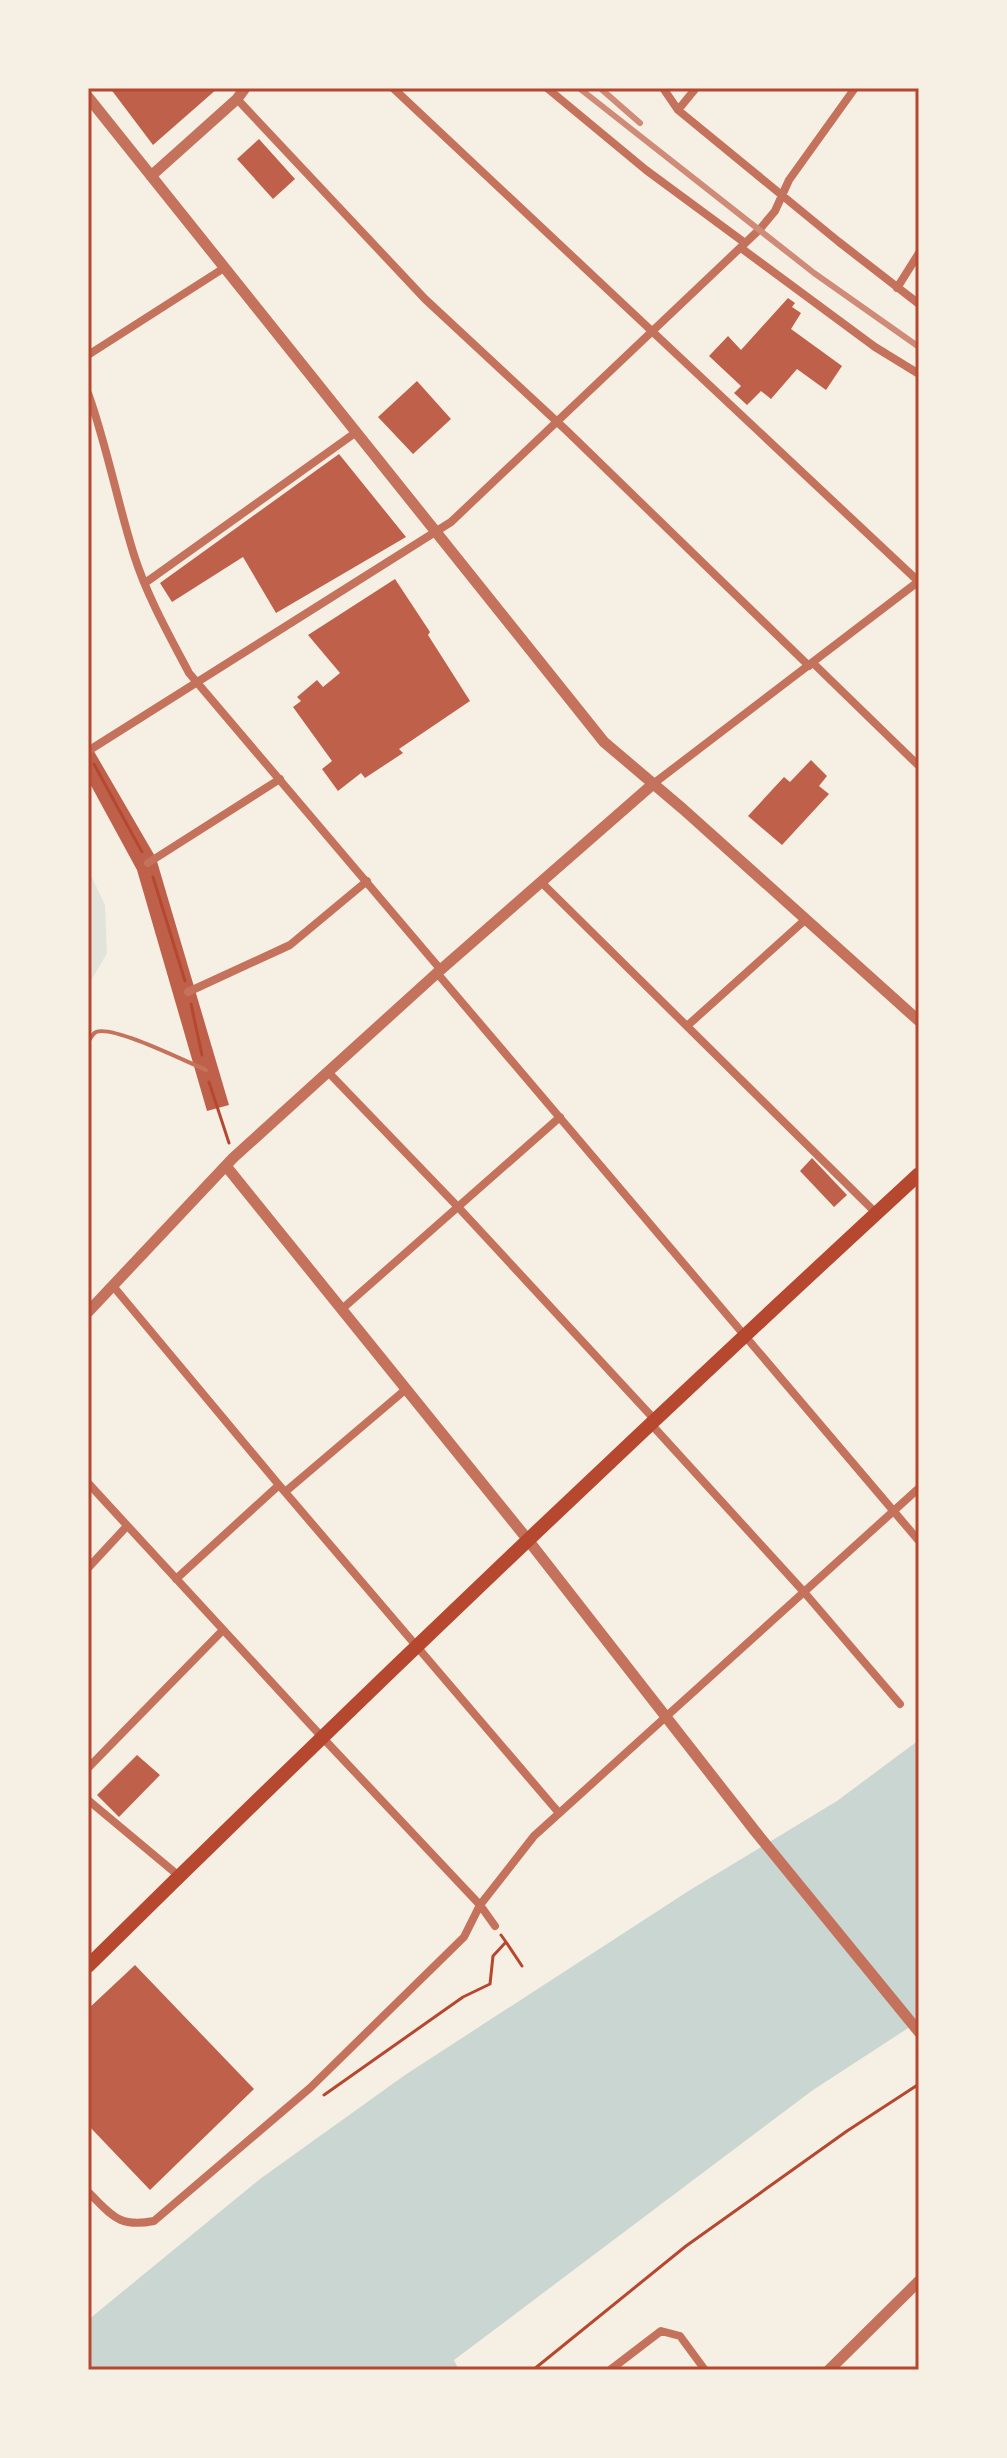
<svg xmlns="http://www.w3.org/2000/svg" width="1007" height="2458" font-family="Rubik,sans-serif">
	<rect width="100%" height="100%" fill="#f6efe4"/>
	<path fill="#e2e4dc" d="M88,869L105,905L107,953L88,986Z"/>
	<path fill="#c9d6d2" d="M919,1740V2021L813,2090L454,2360L459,2370H88V2320L260,2179L405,2075L690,1890L837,1801Z"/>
	<path fill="#bf614a" d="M110,88H218L153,145Z
		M259,139L295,179L273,199L237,159Z
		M788,298L795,303L792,307L801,313L791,329L842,366L826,390L797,369L771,399L761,391L747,405L734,393L741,386L709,356L728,336L741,350Z
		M417,381L451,419L413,454L378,417Z
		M339,454L406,537L276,613L243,557L172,602L160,583Z
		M395,579L430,632L428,635L470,701L399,749L403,753L365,778L361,773L338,791L322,769L332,761L293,707L301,701L297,697L317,680L323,687L340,673L308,635Z
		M88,741L156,858L229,1105L207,1111L137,870L88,780Z
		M811,760L827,776L819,786L829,794L782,845L748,816L784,777L790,782Z
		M812,1158L847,1195L834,1207L800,1171Z
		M137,1755L160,1775L119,1817L97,1795Z
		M135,1965L254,2089L150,2190L88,2125V2009Z"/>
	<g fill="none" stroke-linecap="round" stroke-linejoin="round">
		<path stroke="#b5482f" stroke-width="3" d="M94,764L142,852
			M153,877L185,981
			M191,1004L202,1055
			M209,1082L229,1143
			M506,1942L522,1966
			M324,2095L463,1997L490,1984L493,1956L506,1942L501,1935
			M533,2370L686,2246L847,2131L919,2084"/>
		<path stroke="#c5725c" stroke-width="4" d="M88,1042C91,1038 92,1034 96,1032C113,1025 187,1062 206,1070"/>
		<path stroke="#c5725c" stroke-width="8" d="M393,88L918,581
			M547,88L646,170L745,243
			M663,88L678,110L839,242L919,304
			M240,96L237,99L425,299L567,431L809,666
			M678,110L696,88
			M741,248L875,347L919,374
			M897,288L919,253
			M88,355L224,268
			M88,393C107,446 117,501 134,555C147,596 169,635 189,673L441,970
			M145,583L355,433
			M813,663L919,766
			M88,751L451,522L760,229L775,211L789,180L855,88
			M653,784L919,581
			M148,863L280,779
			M541,882L876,1213
			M437,973L919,1541
			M188,992L290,945L367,881
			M687,1026L806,919
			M329,1073L458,1207L655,1420
			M113,1286L279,1485L559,1813
			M342,1309L560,1117
			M650,1423L804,1592L900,1704
			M88,1483L321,1736L480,1905L495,1926
			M285,1492L405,1390
			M88,1568L127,1526
			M176,1579L279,1485
			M88,1768L223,1630
			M88,1800L179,1876
			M88,2192C112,2215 118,2228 154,2221L310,2088L464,1937L480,1905L534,1836L919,1488
			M610,2370L661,2331L680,2336L705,2370"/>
		<path stroke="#c5725c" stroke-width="11" d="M88,97L604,742L683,809L919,1021
			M151,176L237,99L245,88
			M226,1166L528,1540L755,1831L919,2032
			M88,1312L233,1158L437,973L653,784
			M829,2370L919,2281"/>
		<path stroke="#b5482f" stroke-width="14" d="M88,1966C361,1697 638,1433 919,1174"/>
		<path stroke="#cf8b77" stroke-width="6" d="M579,88L814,273L919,347
			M600,88L640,123"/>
	</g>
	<rect width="1007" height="2458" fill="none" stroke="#f6efe4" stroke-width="180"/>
	<rect x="90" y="90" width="827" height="2278" fill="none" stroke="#b5482f" stroke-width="3"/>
</svg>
